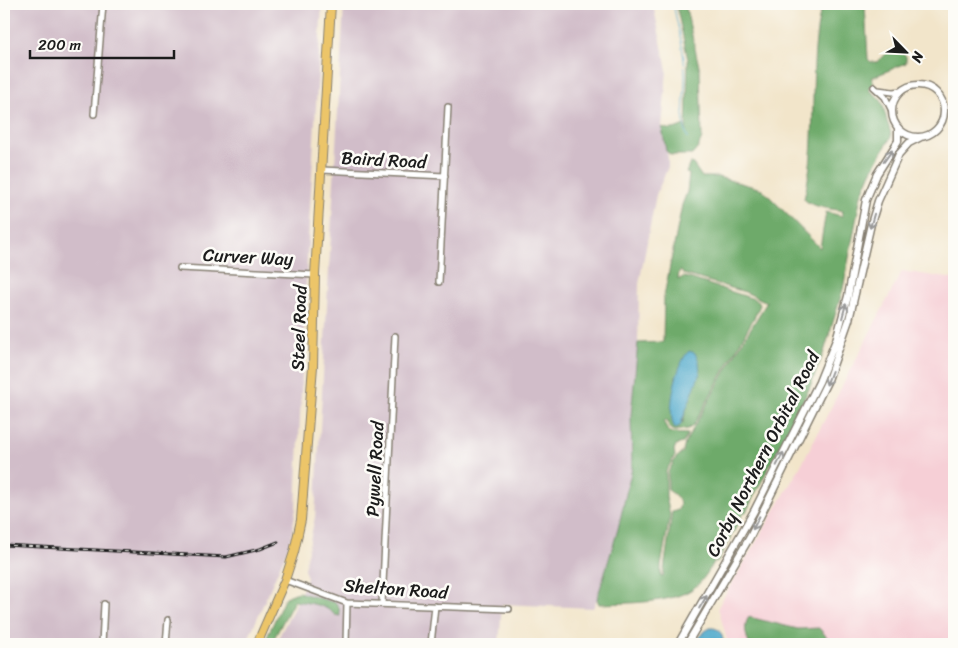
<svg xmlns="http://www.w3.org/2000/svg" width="958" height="648" font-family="Sriracha,sans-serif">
	<rect width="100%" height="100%" fill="#fdfcf7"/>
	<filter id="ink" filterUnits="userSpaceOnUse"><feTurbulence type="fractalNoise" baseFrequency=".02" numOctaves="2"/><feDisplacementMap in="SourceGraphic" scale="10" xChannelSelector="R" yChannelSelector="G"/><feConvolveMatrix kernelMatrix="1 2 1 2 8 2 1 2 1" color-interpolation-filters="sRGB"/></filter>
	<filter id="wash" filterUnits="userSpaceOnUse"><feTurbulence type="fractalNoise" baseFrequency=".0096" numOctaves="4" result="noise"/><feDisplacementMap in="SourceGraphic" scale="20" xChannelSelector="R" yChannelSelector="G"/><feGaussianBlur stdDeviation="1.12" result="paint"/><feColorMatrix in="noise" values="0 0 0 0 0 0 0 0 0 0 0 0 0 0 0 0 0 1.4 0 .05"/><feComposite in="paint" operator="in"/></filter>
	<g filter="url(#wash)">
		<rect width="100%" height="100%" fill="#f2e5ca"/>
		<path fill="#f6cfd6" d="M902,271L954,279V644H728L718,607L799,469Z"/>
		<path fill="#d1bdc9" d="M4,4H322L307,259L296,508L290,543L246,644H4Z
			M344,4H653L667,70L662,127L668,158V167L656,195L639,284L638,343L631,415L632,468L618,529L597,599L593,608L502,604L499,644H275L297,602L307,578L304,569L315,517Z"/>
		<path fill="#6eaa6a" stroke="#456343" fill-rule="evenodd" d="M676,4H685L700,71L702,138L698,148L692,155H671L666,151L662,127C671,131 675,129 684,125L686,131L688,60Z
			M822,4H865L868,59L871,62H877C886,53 889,47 902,52L906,56V63L871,78L874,82L869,90C885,102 881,100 886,117C887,124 891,130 891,137L871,172L861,195L843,289L824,352L809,389L746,512L743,514L717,563L714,562C709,570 703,581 695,587C675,604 625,603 599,604L597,599L618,529L632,468L631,415L638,343L663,342L664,296L682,205L687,192L689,174L686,173L690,163L693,164L702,177H718L762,189L820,248L826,212L842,216L843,211C833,209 810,207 804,199C820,135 806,68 822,4ZM681,271L683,274L745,292L767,302L738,349L685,443L683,452L676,458L668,472V490C676,495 683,501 678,510L672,512L663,577H661V566L670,515L666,497V471L675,456L674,450L676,445L683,443L688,434C675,432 668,438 664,421H667L669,427L674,431L688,429L693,426L755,316L760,305L758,301L754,299L689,278L683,277L678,280L679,272ZM676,377L686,408L683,423L676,384Z
			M298,592L336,603L339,608L340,616L335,615C325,604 308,603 294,601L271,644H264L285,597Z
			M749,617L798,629L819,628L833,644H749C746,635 743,625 749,617Z"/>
		<path fill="#4da8cb" stroke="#346274" d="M689,351L695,353L699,361L700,373L680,426L675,428C665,415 677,361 689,351Z
			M710,628C721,627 722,635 724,644H694L705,631Z"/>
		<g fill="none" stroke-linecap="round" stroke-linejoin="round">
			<path stroke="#4da8cb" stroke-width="1" d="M673,4C678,26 684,50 685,73C686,94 679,118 688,138"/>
		</g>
	</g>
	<g filter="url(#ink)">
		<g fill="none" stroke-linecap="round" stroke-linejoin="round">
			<g stroke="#878073" stroke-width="8">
				<path id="minor" d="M874,87L885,97L892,111
					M878,90L893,92L902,91
					M94,114L103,4
					M322,170L445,176
					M180,268L315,275
					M439,282L448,107
					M285,580L347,603L509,609
					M382,604L395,336
					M102,644L104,604
					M166,644L168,620
					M346,644L347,603
					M431,644L435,606"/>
			</g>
			<g stroke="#878073" stroke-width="9">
				<path id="tertiary" d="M892 111a26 26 0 1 1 52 0a26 26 0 1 1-52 0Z
					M678,644L754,511L819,382L836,340L848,296L866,200L877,174L898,141V128
					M687,644L750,537L828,380L849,320L871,224L878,201L899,154L909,143L921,137"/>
			</g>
			<g stroke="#878073" stroke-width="10">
				<path id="primary" d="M257,644L285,580L294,552L301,520L313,366L315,275L331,4"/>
			</g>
			<use href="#minor" stroke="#fff" stroke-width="5"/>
			<use href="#tertiary" stroke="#fff" stroke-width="6"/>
			<use href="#primary" stroke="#ecc569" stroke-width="8"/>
			<g stroke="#1c1c1c" stroke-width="3">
				<path id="rail" d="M4,545L226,557L260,549L278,542"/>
			</g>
			<use href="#rail" stroke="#fdfcf7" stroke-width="1" stroke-dasharray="4" stroke-linecap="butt"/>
		</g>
		<defs><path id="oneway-shaft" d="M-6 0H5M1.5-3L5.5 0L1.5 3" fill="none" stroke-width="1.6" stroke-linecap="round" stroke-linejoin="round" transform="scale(1.25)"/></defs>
		<g stroke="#999">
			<use href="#oneway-shaft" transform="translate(888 156) rotate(-54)"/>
			<use href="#oneway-shaft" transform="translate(872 221) rotate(106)"/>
			<use href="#oneway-shaft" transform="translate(844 311) rotate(-75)"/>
			<use href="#oneway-shaft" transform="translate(829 378) rotate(111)"/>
			<use href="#oneway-shaft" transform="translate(780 459) rotate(-63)"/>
			<use href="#oneway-shaft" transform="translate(756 523) rotate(117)"/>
			<use href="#oneway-shaft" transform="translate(703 602) rotate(-59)"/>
		</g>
	</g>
	<g text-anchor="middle" stroke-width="5" stroke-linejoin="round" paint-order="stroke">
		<g font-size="18" fill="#1c1c1c" stroke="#fdfcf7">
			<text transform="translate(384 160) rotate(3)" y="6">Baird Road</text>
			<text transform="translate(248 257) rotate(3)" y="6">Curver Way</text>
			<text transform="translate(299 328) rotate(-88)" y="6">Steel Road</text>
			<text transform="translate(763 454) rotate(-63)" y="6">Corby Northern Orbital Road</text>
			<text transform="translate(375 469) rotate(-87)" y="6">Pywell Road</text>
			<text transform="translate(396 589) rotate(4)" y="6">Shelton Road</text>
		</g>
	</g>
	<rect width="958" height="648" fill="none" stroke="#fdfcf7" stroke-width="20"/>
	<g transform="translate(906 52) rotate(114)" stroke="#fdfcf7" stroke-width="4" paint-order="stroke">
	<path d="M0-4L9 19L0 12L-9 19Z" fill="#1c1c1c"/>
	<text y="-8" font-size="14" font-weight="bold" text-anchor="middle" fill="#1c1c1c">N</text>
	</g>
	<path d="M30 50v8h144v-8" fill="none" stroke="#1c1c1c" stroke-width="2.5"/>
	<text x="38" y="50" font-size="15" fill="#1c1c1c" stroke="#fdfcf7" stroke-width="4" paint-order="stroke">200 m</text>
</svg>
